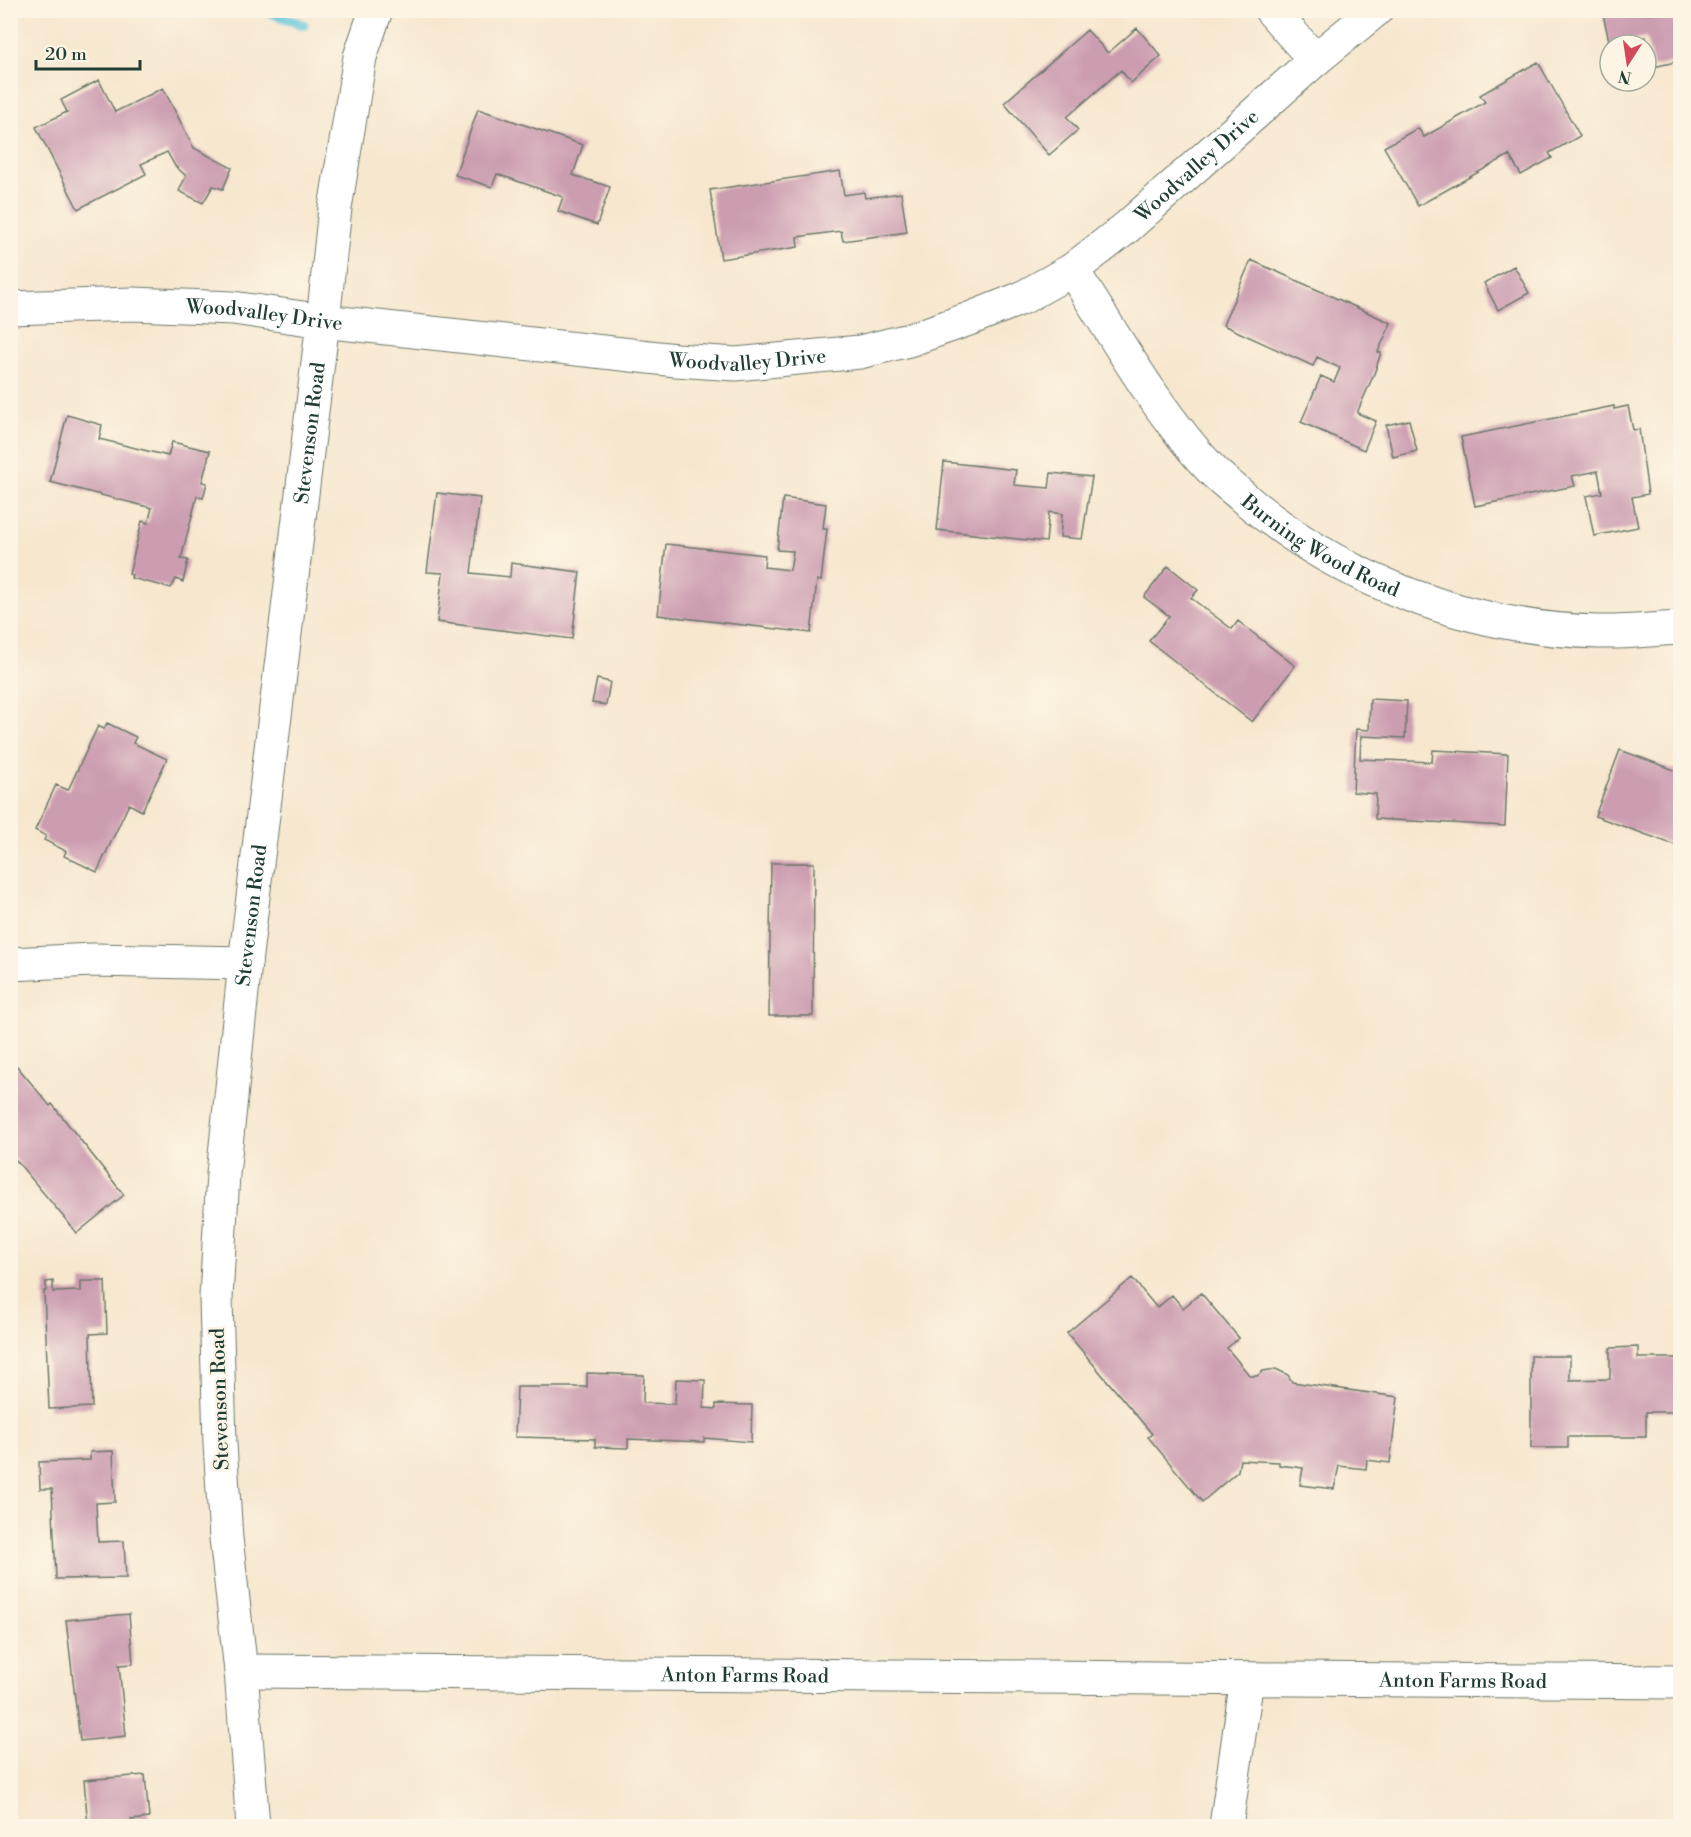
<svg xmlns="http://www.w3.org/2000/svg" width="1691" height="1837" font-family="'Libre Bodoni',serif">
	<rect width="100%" height="100%" fill="#fcf5e5"/>
	<filter id="ink" filterUnits="userSpaceOnUse"><feTurbulence type="fractalNoise" baseFrequency=".0167" numOctaves="2"/><feDisplacementMap in="SourceGraphic" scale="12" xChannelSelector="R" yChannelSelector="G"/><feConvolveMatrix kernelMatrix="1 2 1 2 8 2 1 2 1" color-interpolation-filters="sRGB"/></filter>
	<filter id="wash" filterUnits="userSpaceOnUse"><feTurbulence type="fractalNoise" baseFrequency=".008" numOctaves="4" result="noise"/><feDisplacementMap in="SourceGraphic" scale="24" xChannelSelector="R" yChannelSelector="G"/><feGaussianBlur stdDeviation="1.35" result="paint"/><feColorMatrix in="noise" values="0 0 0 0 0 0 0 0 0 0 0 0 0 0 0 0 0 1.4 0 .05"/><feComposite in="paint" operator="in"/></filter>
	<g filter="url(#wash)">
		<rect width="100%" height="100%" fill="#f7e7cf"/>
		<g fill="none" stroke-linecap="round" stroke-linejoin="round">
			<path stroke="#5fc5dc" stroke-width="10" d="M264,10L304,25"/>
		</g>
		<g id="blocks">
			<path fill="#cc9db1" d="M1602,10H1643L1644,14L1680,10V61L1653,67L1646,37L1610,45Z
				M1137,28L1161,56L1131,83L1121,70L1067,117L1078,130L1049,155L1004,103L1087,30L1108,53Z
				M1538,62L1580,136L1549,153L1552,158L1521,175L1509,155L1418,206L1384,147L1418,128L1424,137L1485,102L1480,95Z
				M99,80L115,112L163,88L194,148L232,168L223,189L213,186L203,203L179,191L186,176L175,166L167,152L141,164L146,174L78,209L36,127L67,112L61,100Z
				M478,109L583,145L573,175L610,187L597,225L558,211L563,197L497,174L492,187L455,175Z
				M840,171L844,195L864,192L865,198L901,193L907,232L843,241L841,231L797,237L798,247L721,259L710,190Z
				M1251,260L1391,323L1378,352L1381,353L1374,374L1357,413L1376,421L1364,450L1301,422L1321,376L1334,382L1340,368L1317,357L1313,366L1223,325Z
				M1514,266L1529,293L1498,310L1484,283Z
				M1614,406V409L1628,406L1633,430L1639,429L1648,494L1632,497L1638,527L1594,536L1586,496L1602,493L1598,471L1572,476L1575,486L1475,506L1461,437Z
				M67,415L102,425L99,439L168,456L172,442L210,451L202,482L207,483L203,498L197,496L181,559L188,560L183,582L176,579L171,588L131,578L132,575L129,574L142,521L148,523L152,508L50,482Z
				M1409,420L1417,451L1393,457L1386,425Z
				M944,462L1016,470L1014,485L1049,488L1051,473L1092,477L1082,539L1060,537L1062,514L1049,512L1046,542L937,530Z
				M437,493L480,498L471,573L510,577L511,563L580,572L572,639L437,622L443,573L427,572Z
				M783,498L826,504L823,529H827L821,581L817,580L811,633L658,615L666,544L765,555L764,567L790,570L793,551L777,550Z
				M1168,566L1198,590L1191,598L1232,629L1238,621L1295,666L1252,722L1149,641L1169,616L1144,597Z
				M597,679L610,682L606,705L592,703Z
				M1370,699L1407,701L1405,738L1361,736L1360,759L1432,762L1433,750L1508,754L1505,826L1375,819L1376,794L1353,792L1356,729L1369,730Z
				M107,723L136,737L133,743L167,759L142,811L129,804L97,872L64,856L66,851L44,840L46,836L35,830L56,785L68,790L98,726L104,729Z
				M1620,750L1680,772V847L1595,816Z
				M771,863H814L813,1016H769Z
				M16,1065L50,1106L52,1104L124,1195L77,1233L10,1153V1070Z
				M1132,1278L1157,1308L1172,1295L1183,1308L1201,1293L1239,1338L1227,1348L1250,1376H1257L1263,1371L1276,1369L1288,1375L1292,1382L1398,1397L1390,1463L1367,1460L1366,1469L1339,1466L1334,1489L1300,1485L1303,1468L1279,1465V1462L1240,1460L1238,1471L1202,1502L1148,1437L1152,1434L1067,1333Z
				M53,1281V1292L81,1291V1281H105L107,1333L90,1334L92,1407L49,1409L44,1291H46V1282Z
				M1638,1347V1358H1680V1412H1646V1437H1568V1448H1531V1356H1570V1380L1610,1379V1348Z
				M587,1373L644,1375L643,1403L675,1404L676,1379L705,1380L704,1408L716,1409V1404L752,1405L751,1442L704,1438V1442L628,1439V1448L595,1447V1439L515,1437L517,1387H587Z
				M113,1451L115,1502L96,1503L98,1542L124,1541L126,1578L56,1579L52,1489H40L39,1462L90,1460V1452Z
				M129,1614L133,1664L119,1665L126,1736L80,1741L66,1620Z
				M145,1775L149,1818L131,1820L132,1826H88L84,1780Z"/>
		</g>
	</g>
	<g filter="url(#ink)">
		<use href="#blocks" fill-opacity="0" stroke="#6b786a" stroke-width="1.5"/>
		<g fill="none" stroke-linecap="round" stroke-linejoin="round">
			<g stroke="#6b786a" stroke-width="35">
				<g id="minor">
					<path d="M1271,10L1315,60"/>
					<path id="s1" d="M1072,270C1114,334 1157,412 1210,468C1220,479 1233,488 1244,498C1342,581 1470,629 1599,632C1626,633 1653,629 1680,628"/>
					<path id="s2" d="M10,308L133,304L233,308L323,321L676,360L736,364L860,352L909,340L969,319L1022,298L1072,270L1126,228L1315,60L1376,10"/>
					<path d="M10,964L93,960L245,963"/>
					<path id="s3" d="M241,1671L1680,1682"/>
					<path id="s4" d="M253,1826L241,1671L226,1538L220,1444L216,1298L223,1174L245,963L323,321L335,208L360,57L376,10"/>
					<path d="M1226,1826L1247,1679"/>
				</g>
			</g>
			<use href="#minor" stroke="#fff" stroke-width="33"/>
		</g>
	</g>
	<g text-anchor="middle" stroke-width="5" stroke-linejoin="round" paint-order="stroke">
		<g font-size="20" fill="#1f3d34" stroke="#fcf5e5">
			<text dy="7" stroke="none"><textPath href="#s2" startOffset="1245">Woodvalley Drive</textPath></text>
			<text dy="7" stroke="none"><textPath href="#s2" startOffset="255">Woodvalley Drive</textPath></text>
			<text dy="7" stroke="none"><textPath href="#s2" startOffset="741">Woodvalley Drive</textPath></text>
			<text dy="7" stroke="none"><textPath href="#s4" startOffset="1400">Stevenson Road</textPath></text>
			<text dy="7" stroke="none"><textPath href="#s1" startOffset="378">Burning Wood Road</textPath></text>
			<text dy="7" stroke="none"><textPath href="#s4" startOffset="914">Stevenson Road</textPath></text>
			<text transform="translate(219 1399) rotate(-92)" y="7">Stevenson Road</text>
			<text dy="7" stroke="none"><textPath href="#s3" startOffset="504">Anton Farms Road</textPath></text>
			<text dy="7" stroke="none"><textPath href="#s3" startOffset="1222">Anton Farms Road</textPath></text>
		</g>
	</g>
	<rect width="1691" height="1837" fill="none" stroke="#fcf5e5" stroke-width="36"/>
	<g transform="translate(1628 63) rotate(192)"><circle r="28" fill="#fcf5e5" stroke="#a4ab9e" stroke-width="1.5"/>
	<path d="M0-4.5L10 22L0 15L-10 22Z" fill="#d1495b"/>
	<text y="-9" font-size="16" font-weight="bold" text-anchor="middle" fill="#1f3d34">N</text>
	</g>
	<path d="M36 60v9h104v-9" fill="none" stroke="#1f3d34" stroke-width="3"/>
	<text x="45" y="60" font-size="18" fill="#1f3d34" stroke="#fcf5e5" stroke-width="4.5" paint-order="stroke">20 m</text>
</svg>
